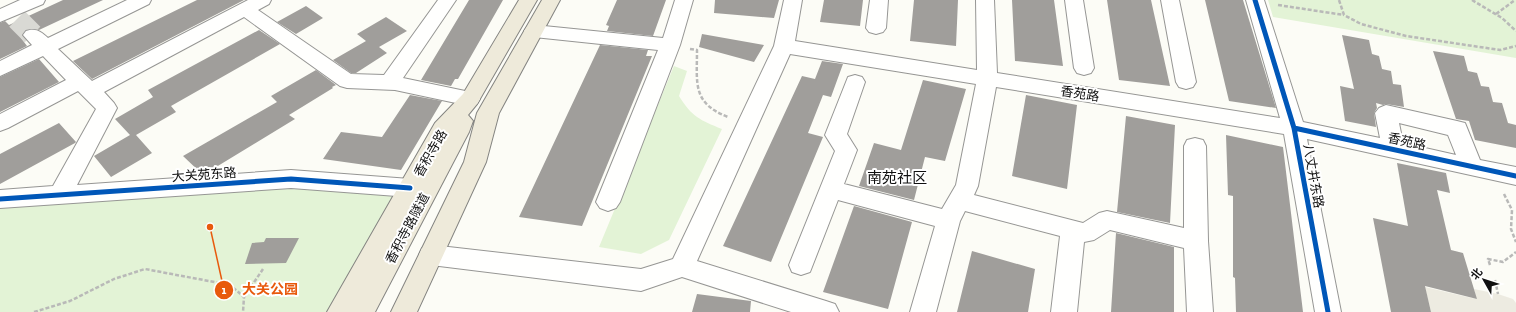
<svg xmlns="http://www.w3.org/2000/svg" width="1516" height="312" font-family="'Zilla Slab','Noto Sans SC',serif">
	<rect width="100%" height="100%" fill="#fcfcf6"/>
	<path fill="#e3f3d6" d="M1268,0H1516V58L1273,17Z
		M674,66L687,71L679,96C692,117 700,120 722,129L669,240L641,254L599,247Z
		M446,178L372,312H0V199L291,179Z"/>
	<path fill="#edebe1" d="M1425,287L1476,299L1474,289L1498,294L1513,299L1516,303V312H1431Z"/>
	<path fill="#a09e9b" d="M63,0H103L39,30L33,28L26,30L22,34L23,37L21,38L27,46L0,59V23L5,21L9,25Z
		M197,0H244L92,79L73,61Z
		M469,0H503L458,79H455L451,86L421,80Z
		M617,0H666L653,36L607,31L609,26L606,25Z
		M715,0H779L774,18L714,13Z
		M824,0H863L860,26L820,22Z
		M914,0H958L956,46L910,41Z
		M1012,0H1054L1063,66L1015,61Z
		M1107,0H1151L1170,86L1119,80Z
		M1205,0H1243L1276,108L1229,101Z
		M306,6L323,18L296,34L277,22Z
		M386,17L407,31L379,47L387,53L356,73H351L333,60L366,41L357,34Z
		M259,30L280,44L171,106L176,112L136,135L152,153L111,177L94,156L130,135L115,119L153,97L148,90Z
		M702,34L764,45L754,62L699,47Z
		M1342,35L1369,40L1372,54L1379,56L1382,69L1391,71L1393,84L1401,85L1404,107L1386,104L1383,105L1376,103L1377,108L1374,113L1376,127L1345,121L1340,86L1354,89Z
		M600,45L648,50L646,56H652L582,226L519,217Z
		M1433,51L1464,56L1468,71L1477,73L1481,86L1489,87L1493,102L1502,103L1508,123L1516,125V148L1475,140L1469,121L1456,119Z
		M39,59L59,82L0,112V77Z
		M822,61L843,64L831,97L823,95L808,133L823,137L771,262L723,246L802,76L815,79Z
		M316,70L336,85L332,87L333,88L289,115L295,119L203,175L183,156L277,102L271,96Z
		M923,80L966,89L945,161L925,157L914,200L859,186L874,143L901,150Z
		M410,95L442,101L401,170L323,159L341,132L382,137Z
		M1026,95L1077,105L1067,189L1012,176Z
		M1126,116L1175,125L1170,223L1117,212Z
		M59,123L76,142L75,143L0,184V154Z
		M1226,135L1283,147L1303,312H1236L1235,278L1233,277V196L1228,195Z
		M1397,163L1446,173L1450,193L1437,190L1451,250L1463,253L1477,299L1425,286L1431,312H1391L1373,218L1408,226Z
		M854,206L912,222L888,309L823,292Z
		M1116,233L1174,247V312H1111Z
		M266,238H299L286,263L245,264L252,243L264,242Z
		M972,251L1035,269L1028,312H957Z
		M697,294L751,301L750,312H692Z"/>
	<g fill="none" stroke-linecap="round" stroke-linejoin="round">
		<path stroke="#d9d9d4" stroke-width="22" stroke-dasharray="22 11" stroke-linecap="butt" d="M17,19L33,35"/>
		<g stroke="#969694" stroke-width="2">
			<path id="minor" d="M20,0H45L43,4L0,22V9Z
				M127,0H151L149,4L58,49L92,81L248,0H271L269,4L258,10L351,74L384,75L438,0H456L403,78L470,92L477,94L480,99L477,104L470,106L395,90L347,88L340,86L244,17L104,92L114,103L117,108L77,185L291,170L410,179L418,182L421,188L418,194L410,197L291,188L0,208V190L53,186L96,109L78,91L8,128L0,131V114L66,80L43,56L0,76V61L32,45L23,35L26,31C36,28 40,31 48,38Z
				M675,0H693L680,45L620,202L616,208L608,211L600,208L596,202L658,50L534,37L527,35L524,31L527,27L534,25L663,38Z
				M784,0H802L795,41L977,70L976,0H994L997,73L1280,118L1246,0H1264L1303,122L1380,138L1375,113L1379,108L1386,105L1457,121L1465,123L1480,160L1516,167V185L1307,139L1341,312H1315L1284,134L996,87L978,186L974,195L1083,223L1099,213L1107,211L1184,228V146L1187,140L1195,138L1203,140L1206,146L1208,241L1213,312H1187L1184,248L1110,230L1094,240L1084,242L1077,312H1051L1060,236L965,211L960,221L936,312H910L935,226L838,200L810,272L801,275L792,272L789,265L835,151L825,135L848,77L855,75L862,77L865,82L847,134L857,150L844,184L942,209L956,185L976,84L790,54L697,261L826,301L835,304L839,312H791L682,277L641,291L431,265L422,262L419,255L422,248L431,245L641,269L673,259L774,46ZM1399,123L1448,135L1456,155L1403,143Z
				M870,0H888L886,28L883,32L876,34L869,32L866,28Z
				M1065,0H1083L1094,68L1091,73L1084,75L1077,73L1074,68Z
				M1161,0H1179L1196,82L1193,87L1186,89L1179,87L1176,82Z"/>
		</g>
		<g stroke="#848481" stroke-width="2">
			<path id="major" d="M519,0H537L477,104L468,115L473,121L469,132L375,312H327L435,123L463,94Z
				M542,0H560L499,113L486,162L417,312H391L464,162L477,113Z"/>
		</g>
		<path stroke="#b9b9b8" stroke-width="2.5" stroke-dasharray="4 2" stroke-linecap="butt" d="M1339,0L1344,15L1361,24L1406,36L1500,50L1516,46
			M1472,0L1502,18L1516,31
			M1278,5L1344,15
			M1496,14L1515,0
			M690,49L697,50C697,84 692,103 728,117
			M1504,194L1512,210L1511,229L1516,242
			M1490,265L1488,259L1503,262L1516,252
			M1495,280L1498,294
			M244,297L263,269
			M34,312L70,301L114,279L145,269L230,285L244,297L243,312"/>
		<use href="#minor" fill="#fffffe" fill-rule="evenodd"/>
		<use href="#major" fill="#eeeada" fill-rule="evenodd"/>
		<g stroke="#fff" stroke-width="8">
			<path id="cycleway" d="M1255,0L1294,128L1328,312
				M1294,128L1516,176
				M0,199L291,179L410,188"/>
		</g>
		<use href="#cycleway" stroke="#0057b8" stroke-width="5"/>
	</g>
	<g text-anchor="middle" stroke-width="4" stroke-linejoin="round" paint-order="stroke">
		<g font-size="13" fill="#101010" stroke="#fff">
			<text transform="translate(1080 93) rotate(9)" y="5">香苑路</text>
			<text transform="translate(1407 141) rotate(12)" y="5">香苑路</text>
			<text transform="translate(430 153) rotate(-60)" y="5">香积寺路</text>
			<text transform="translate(204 174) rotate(-4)" y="5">大关苑东路</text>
			<text transform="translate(1314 176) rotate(80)" y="5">八丈井东路</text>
			<text transform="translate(407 228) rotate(-62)" y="5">香积寺路隧道</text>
		</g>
		<g font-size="15" fill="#101010" stroke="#fff">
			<text x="897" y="183">南苑社区</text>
		</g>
	</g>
	<path fill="none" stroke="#e8590c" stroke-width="1.5" d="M210 227L224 290"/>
	<g fill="#e8590c" stroke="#fff" stroke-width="1.5">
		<circle cx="210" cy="227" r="4"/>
		<circle cx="224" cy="290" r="10"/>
	</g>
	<g font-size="12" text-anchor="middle" font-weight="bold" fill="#fff">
		<text x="224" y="294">1</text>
	</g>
	<g font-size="14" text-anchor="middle" font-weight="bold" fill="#e8590c" stroke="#fff" stroke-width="4" stroke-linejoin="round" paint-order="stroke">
		<text x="270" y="294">大关公园</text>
	</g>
	<g transform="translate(1484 280) rotate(309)" stroke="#ffffff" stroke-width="3" paint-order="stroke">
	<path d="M0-3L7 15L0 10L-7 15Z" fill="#101010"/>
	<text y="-6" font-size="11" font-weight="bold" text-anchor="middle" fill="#101010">北</text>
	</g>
</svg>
